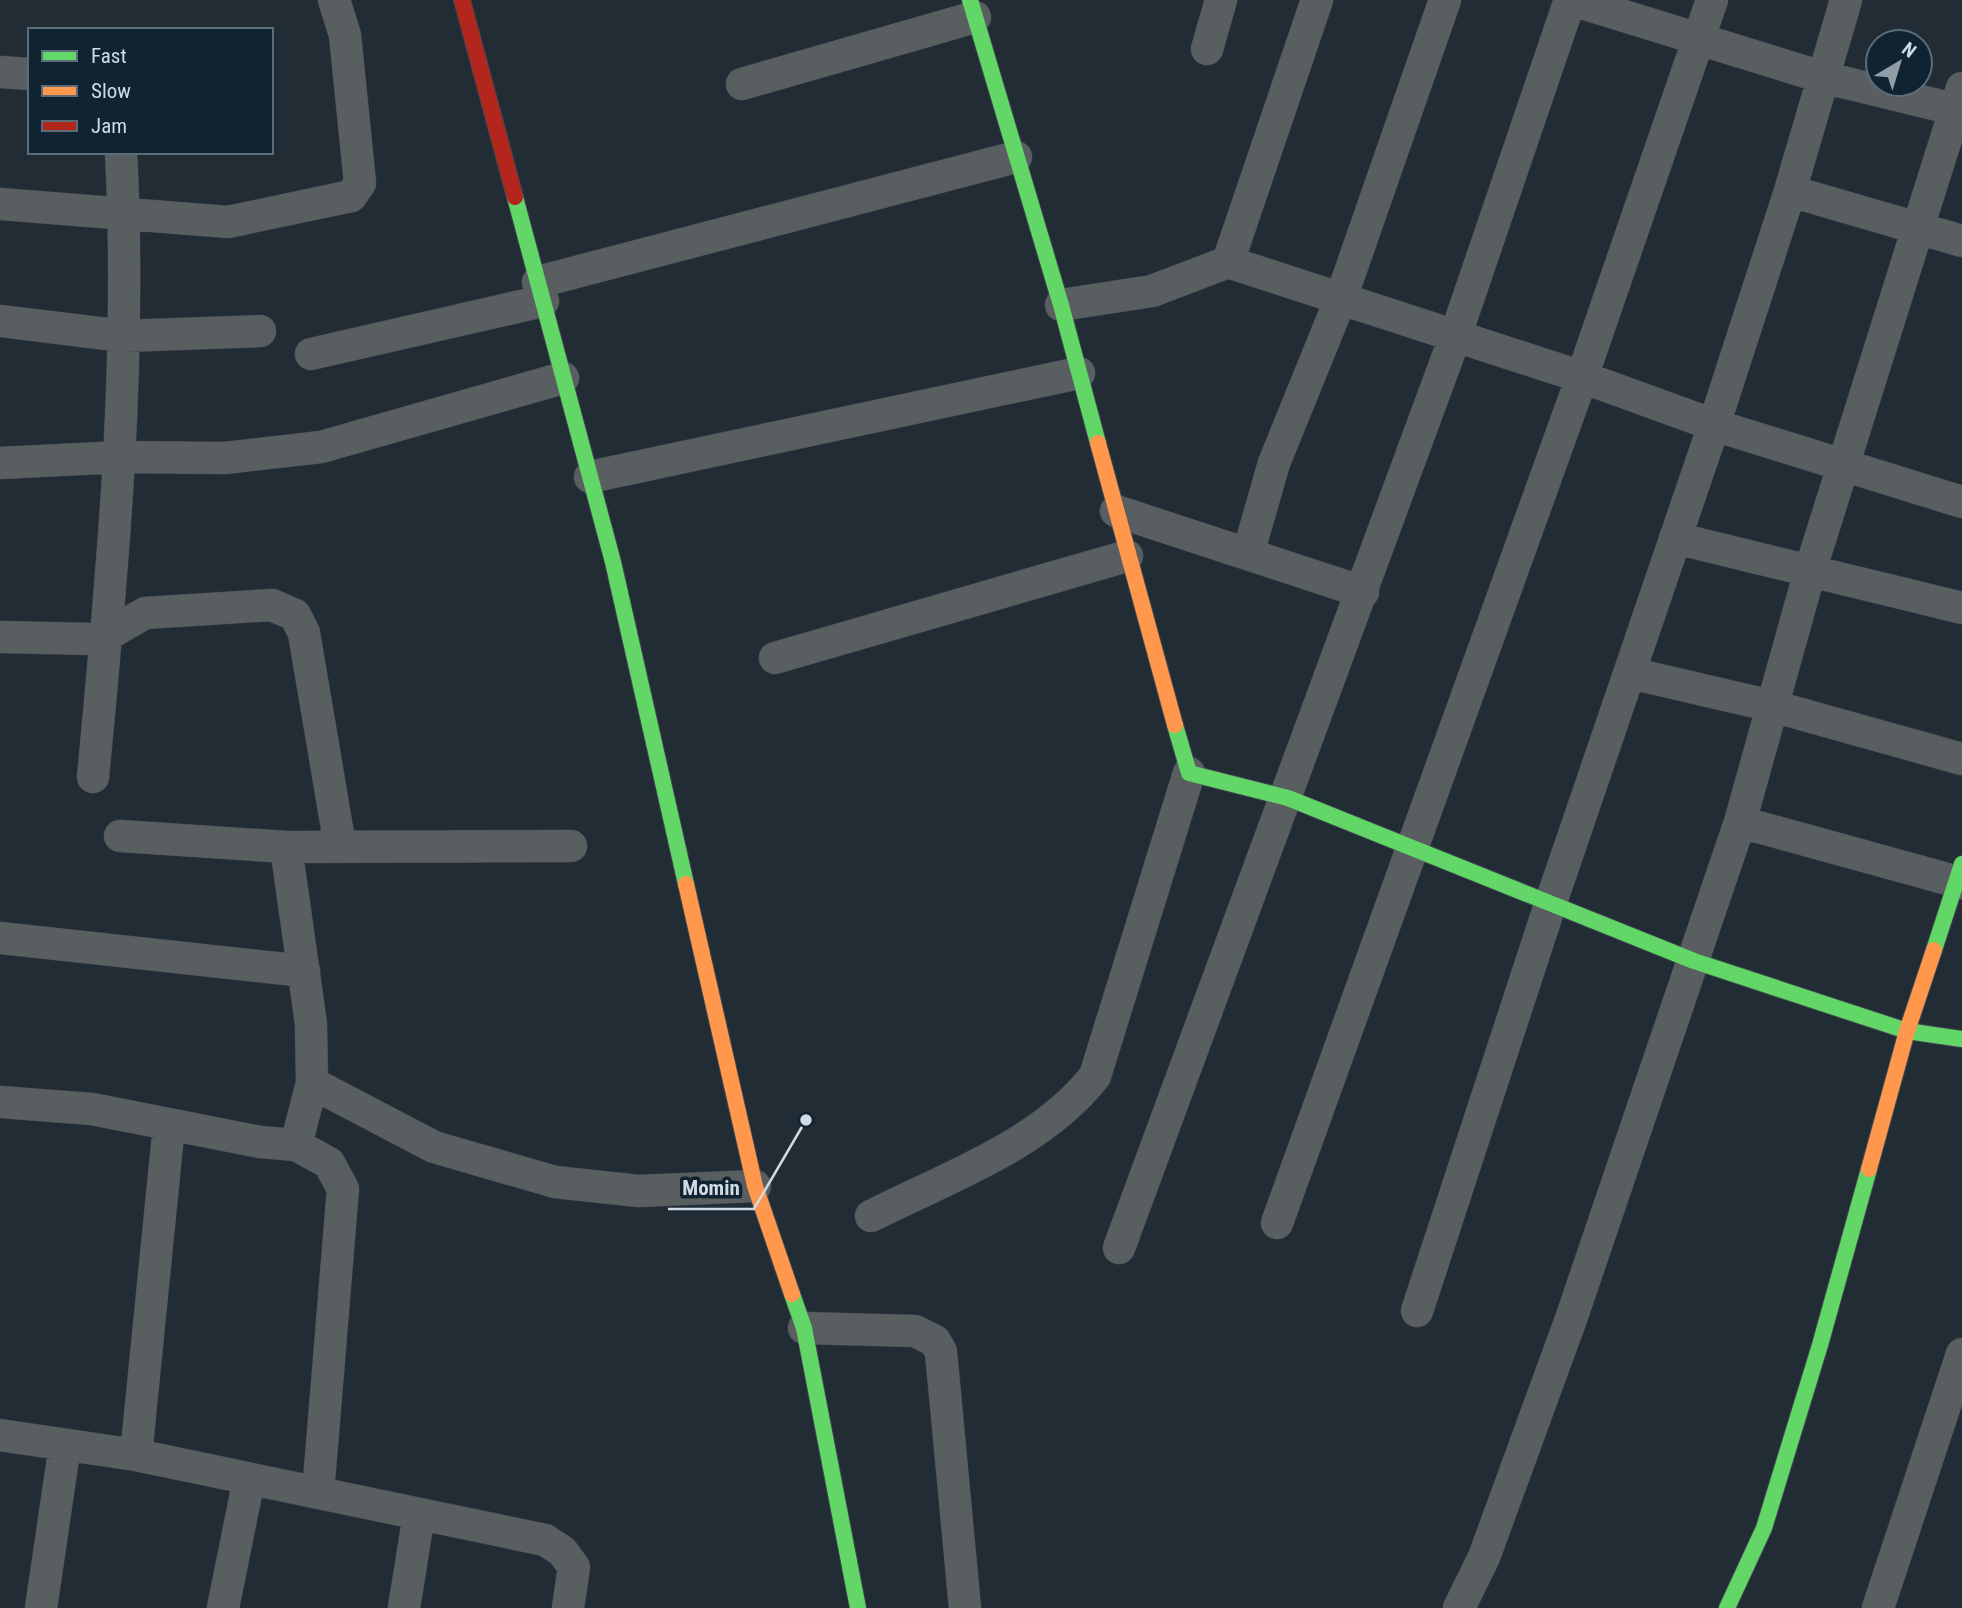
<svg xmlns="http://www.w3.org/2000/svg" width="1962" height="1608" font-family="'Roboto Condensed',sans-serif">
	<rect width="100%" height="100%" fill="#212c34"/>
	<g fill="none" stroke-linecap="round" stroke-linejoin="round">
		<g stroke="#3f474f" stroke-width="33">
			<path id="street" d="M1572,0L1822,77L1962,111
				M1207,49L1221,0
				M0,72L30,74
				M742,84L975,17
				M1790,191L1962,241
				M0,204L228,222L351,196L360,183L345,35L334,0
				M1228,262L1317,0
				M538,282L1016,157
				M1061,305L1152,291L1228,262L1582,377L1714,425L1962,502
				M0,321L123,336L260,331
				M311,354L543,301
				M0,463L121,457L225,458L321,447L563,378
				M590,477L1079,373
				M1116,511L1363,592
				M1675,538L1962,608
				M1248,554L1274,463L1341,298L1445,0
				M0,637L92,639L107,635L145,613L272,605L295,615L304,633L340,846
				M775,658L1127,556
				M1630,673L1772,706L1962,759
				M93,777C113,569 132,361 121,152
				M1740,822L1962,883
				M120,836L286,847L571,846
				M286,847L311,1024L312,1083L296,1145
				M0,938L304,971
				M312,1083L434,1147L555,1182L639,1191L755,1186
				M0,1102L92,1109L260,1142L296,1145L329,1163L343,1189L318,1493
				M871,1216C948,1177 1041,1145 1095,1076L1189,773
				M1277,1223L1582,377L1712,0
				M1119,1248L1455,337L1570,0
				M1417,1311L1550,905L1714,425L1790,191L1846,0
				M804,1328L915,1331L935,1341L941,1352L965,1608
				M0,1435L136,1455L545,1540L562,1551L574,1567L568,1608
				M136,1455L169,1125
				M41,1608L65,1445
				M223,1608L249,1479
				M404,1608L419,1514
				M1459,1608L1484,1557L1571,1319L1740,822L1810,571L1962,88
				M1878,1608L1962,1354"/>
		</g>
		<g stroke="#3f474f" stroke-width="18">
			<path id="fast" d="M970,0L1061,305L1098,443
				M515,197L613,562L686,884
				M1175,725L1189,773L1288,798L1694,961L1907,1031L1962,1039
				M1934,950L1962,864
				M792,1294L804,1328L858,1608
				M1727,1608L1764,1528L1820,1345L1869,1169"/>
		</g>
		<g stroke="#3f474f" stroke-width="18">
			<path id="slow" d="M1098,443L1175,725
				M686,884L755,1186L792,1294
				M1869,1169L1907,1031L1934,950"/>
		</g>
		<g stroke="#3f474f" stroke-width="18">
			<path id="jam" d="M462,0L515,197"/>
		</g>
		<use href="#street" stroke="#595e61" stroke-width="32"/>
		<use href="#fast" stroke="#63d668" stroke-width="16"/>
		<use href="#slow" stroke="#ff974d" stroke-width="16"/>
		<use href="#jam" stroke="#b3261e" stroke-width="16"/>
	</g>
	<path fill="none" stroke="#cfdbe5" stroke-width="2.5" d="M806 1120L754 1209H668"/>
	<circle fill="#cfdbe5" stroke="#0f2332" stroke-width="2.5" cx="806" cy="1120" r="7"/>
	<g font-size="21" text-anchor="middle" font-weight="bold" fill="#cfdbe5" stroke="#0f2332" stroke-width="7" stroke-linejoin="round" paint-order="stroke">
		<text x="711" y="1195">Momin</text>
	</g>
	<rect x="28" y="28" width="245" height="126" fill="#0f2332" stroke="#5c6d7a" stroke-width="2"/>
	<rect x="42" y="51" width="35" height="10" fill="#63d668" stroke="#5c6d7a" stroke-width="2"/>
	<text x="91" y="63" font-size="21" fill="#cfdbe5">Fast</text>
	<rect x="42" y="86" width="35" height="10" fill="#ff974d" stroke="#5c6d7a" stroke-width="2"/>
	<text x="91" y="98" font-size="21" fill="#cfdbe5">Slow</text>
	<rect x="42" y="121" width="35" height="10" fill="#b3261e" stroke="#5c6d7a" stroke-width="2"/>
	<text x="91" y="133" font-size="21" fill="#cfdbe5">Jam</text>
	<g transform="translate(1899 63) rotate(38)"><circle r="33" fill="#0f2332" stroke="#5c6d7a" stroke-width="2"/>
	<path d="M0-5L12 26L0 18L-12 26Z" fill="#929ea7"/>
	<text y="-10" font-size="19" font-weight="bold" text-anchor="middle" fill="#cfdbe5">N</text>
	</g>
</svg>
